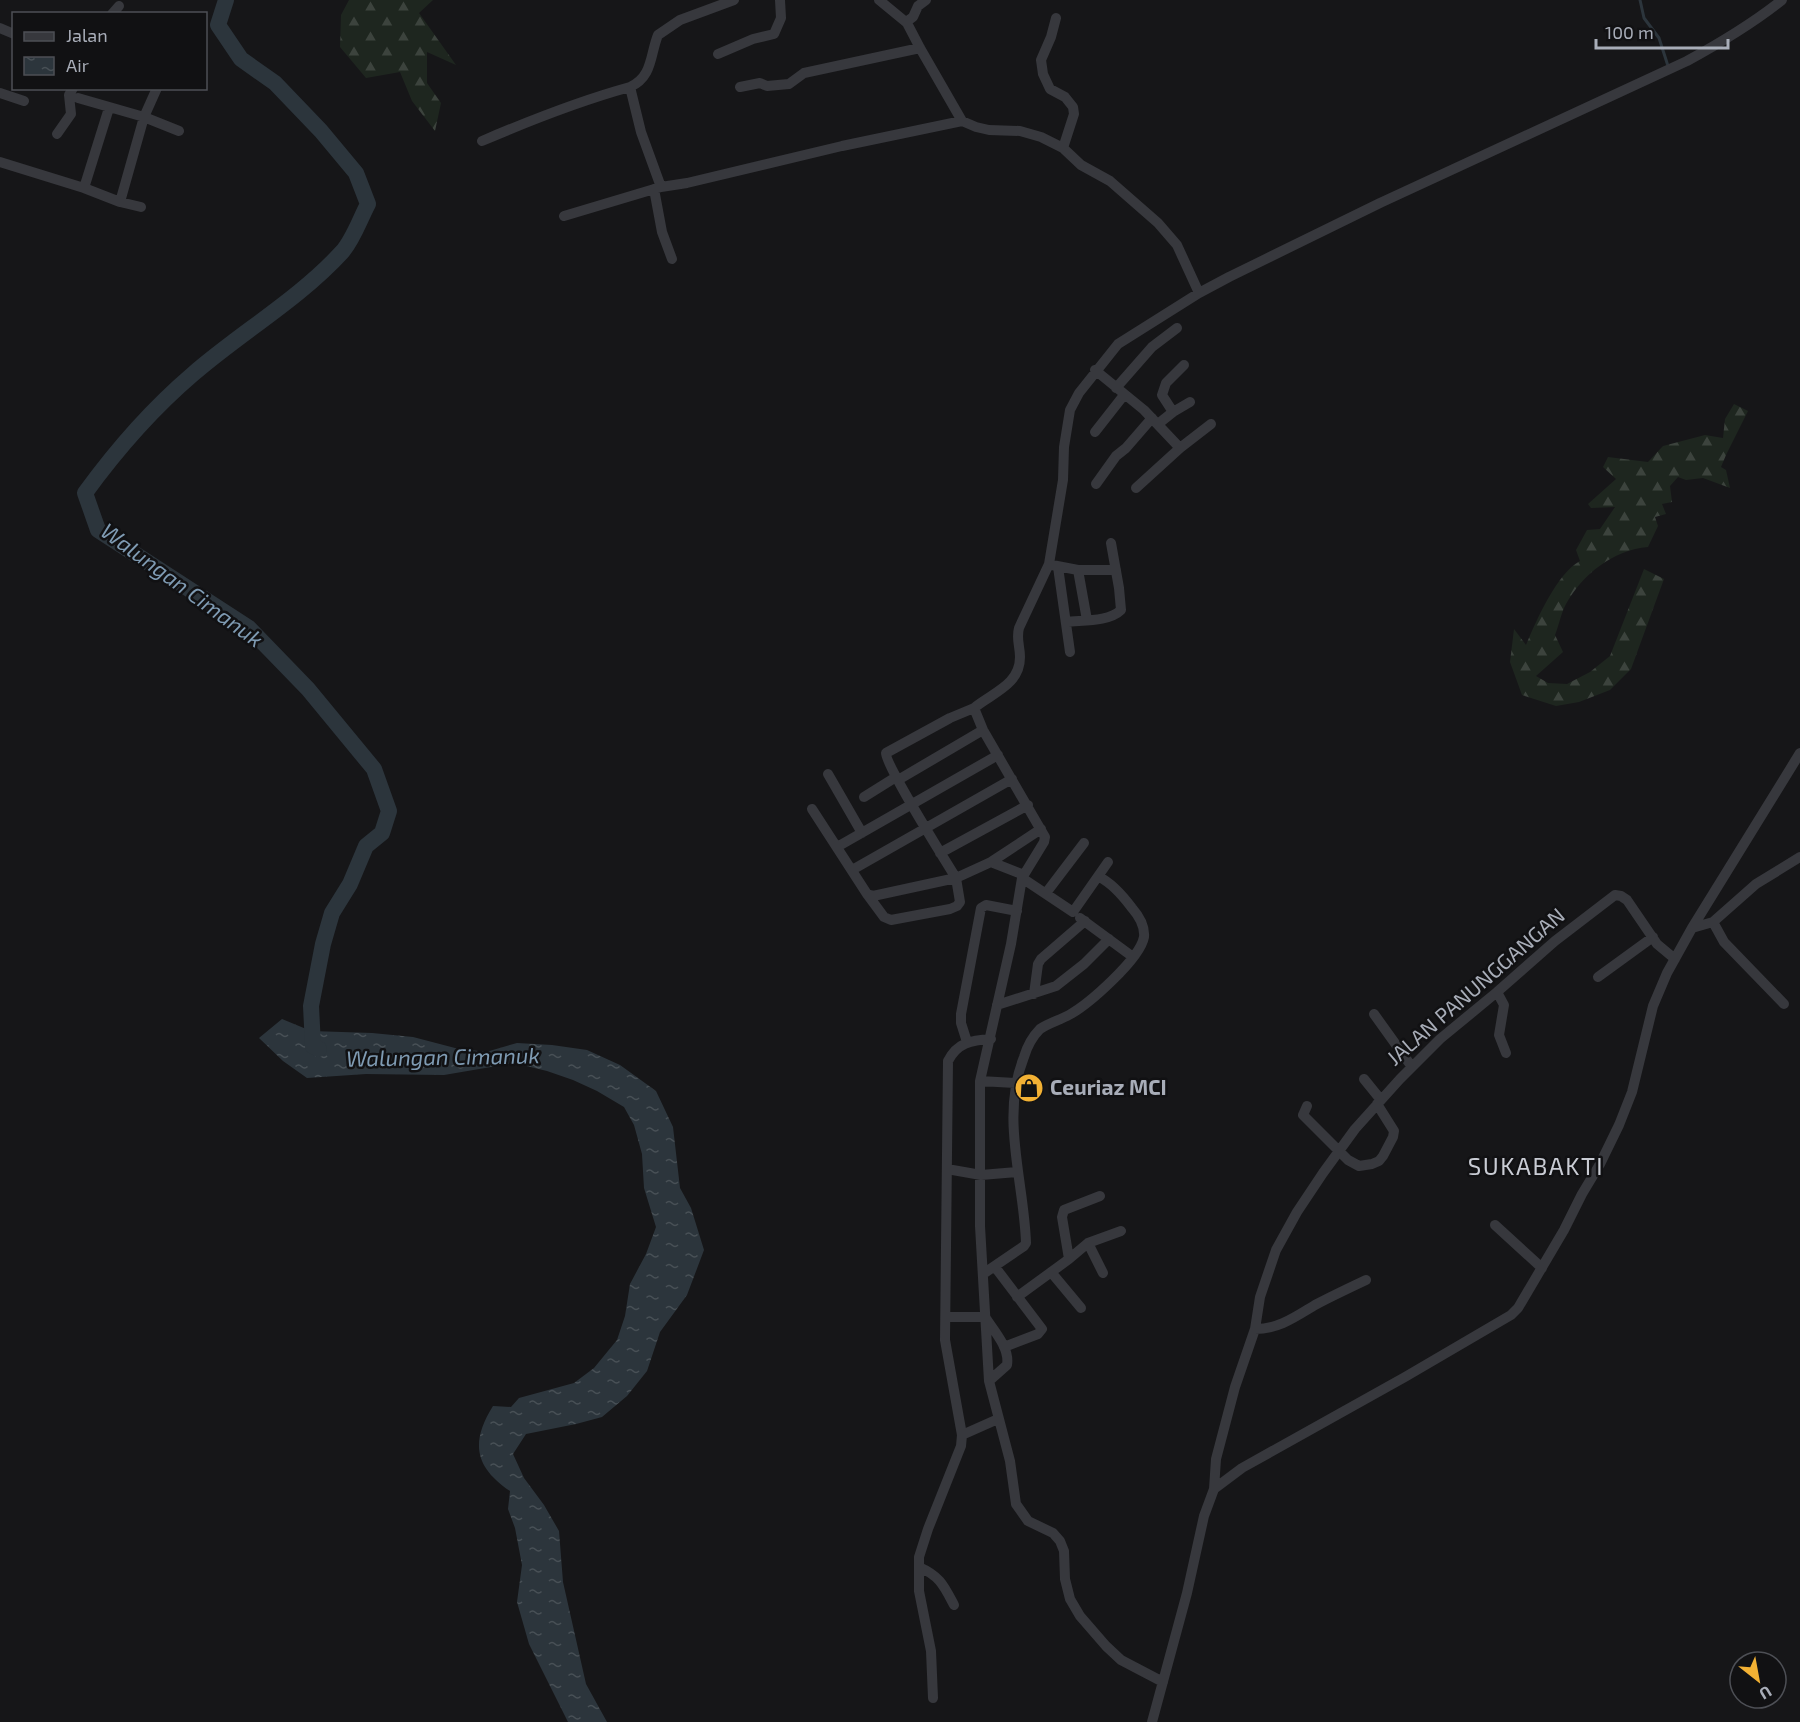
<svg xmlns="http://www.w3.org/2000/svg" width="1800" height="1722" font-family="'Exo 2',sans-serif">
	<defs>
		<pattern id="forest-firs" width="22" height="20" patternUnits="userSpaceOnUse" patternTransform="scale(1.5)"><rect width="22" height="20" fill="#1e261f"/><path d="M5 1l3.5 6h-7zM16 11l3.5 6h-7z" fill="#3c433d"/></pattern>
		<pattern id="water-ripples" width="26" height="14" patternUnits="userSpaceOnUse" patternTransform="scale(1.5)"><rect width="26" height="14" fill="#2c353c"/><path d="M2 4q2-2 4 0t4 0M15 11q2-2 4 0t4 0" fill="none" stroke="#485056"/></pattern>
	</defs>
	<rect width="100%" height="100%" fill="#161618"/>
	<path fill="url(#forest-firs)" d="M349,0H433L419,13L456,65L427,52V83L441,103L435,131L412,101L400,72L366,78L340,47L341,15Z
		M1734,404L1748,411L1726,455L1721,467L1726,470L1730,488L1703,478L1686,480L1678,477L1670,486L1672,502L1662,504L1666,514L1655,517L1658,526L1648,547C1613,550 1583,574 1566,604C1561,613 1559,625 1555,635L1563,652L1536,676L1548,683L1567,684L1590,672L1610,656L1644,569L1664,579L1631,669L1610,690L1579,702L1556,706L1522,695L1510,662L1514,629L1526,645C1536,621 1557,573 1580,561L1576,550L1587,530L1600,529L1615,507L1591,508L1588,504L1616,479L1603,467L1608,457L1648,462L1663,446L1705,435L1723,438L1725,419Z"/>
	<path fill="url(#water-ripples)" d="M282,1019L311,1031L372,1033L413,1037L455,1048L486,1052L517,1043L552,1045L587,1050L620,1065L656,1091L673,1127L680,1188L691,1208L704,1250L687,1295L660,1332L647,1371L627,1396L602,1417L576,1424L526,1434L513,1454L524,1478L544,1505L559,1531L563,1582L586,1684L607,1722H568L529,1644L517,1602L522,1565L515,1528L508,1509L510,1491C475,1467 470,1443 493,1406L511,1407L519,1398L574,1383L594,1368L617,1340L625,1316L630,1284L646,1254L656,1227L644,1188L642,1154L634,1125L624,1107L597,1091L573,1080L547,1071L514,1063L444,1075L366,1074L307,1078L283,1061L259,1038Z"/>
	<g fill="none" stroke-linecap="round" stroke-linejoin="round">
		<path stroke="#2c353c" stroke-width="3" d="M1640,0L1644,18L1659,38L1668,66"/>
		<path stroke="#2c353c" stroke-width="16" d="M226,0L218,25L241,59L275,83L321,131L356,173L368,204C360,219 353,240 342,252C299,299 240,333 193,374C152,409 117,449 85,493L98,530L249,628L308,689L374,769L389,811L382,833L366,846L350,884L332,913L323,944L311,1006L313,1046L319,1049"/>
		<path stroke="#37383d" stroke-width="10" d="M879,0L907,23L920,48L962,121L976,127L989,130L1020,131L1041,137L1063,148L1081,165L1110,181L1158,223L1177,245L1199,293
			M112,14L119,6
			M1056,18L1051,37L1041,60L1043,74L1050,89L1065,97L1073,107L1074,114L1063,148
			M906,22L913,17L918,6L926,0
			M0,28L14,34
			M718,54L753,39L774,34L781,18L780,0
			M740,87L760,83L767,86L789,84L804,73L920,48
			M0,93L24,101
			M78,98L144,117L179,131
			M57,134L71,114L69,95L73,88
			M482,141C531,120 579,101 630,87
			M0,162L84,188L120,202L141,207
			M661,187L641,132L630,87C653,77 650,54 658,35L680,20L734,0
			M84,188L109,108
			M654,189L662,232L672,259
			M120,202L144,117L157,88
			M564,216L661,187L687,183L842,146L962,121
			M1095,370L1144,410L1180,448
			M1116,388L1152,347L1177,328
			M1173,412L1190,402
			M1158,424L1173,412L1162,395L1166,383L1184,365
			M1095,432L1124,395
			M1096,484L1116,456L1126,448L1152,418
			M1136,488L1180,448L1211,424
			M1052,565L1078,570H1116
			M1058,567L1070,652
			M1078,570L1087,620
			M1066,622C1082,620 1109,622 1121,610L1119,588L1111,543
			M974,708L950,718L886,753C885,764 946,862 956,878L991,862L1041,829
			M828,774L862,833
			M898,780L983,730
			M864,797L896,777
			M812,809L867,894L873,896L956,878L960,902L957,906L950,909L891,920L884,917L867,894
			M837,847L998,755
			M940,853L1028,805
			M991,862L1024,875
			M852,870L1012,779
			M1022,878L1073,912L1108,862
			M1046,893L1084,843
			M1080,918L1133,957
			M1713,922L1724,942L1784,1004
			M1692,928L1713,922L1756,884L1800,857
			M1598,977L1653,937
			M1497,992L1504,1005L1499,1035L1506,1053
			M1034,994L1038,964L1041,959L1085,921
			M997,1005L1056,986L1084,964L1109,939
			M1374,1014L1412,1067
			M967,1042L961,1023V1014L981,908L986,905L1017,911
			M1364,1079L1381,1100
			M980,1081L1015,1083
			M1307,1106L1303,1115L1348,1160L1359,1166L1372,1164L1379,1161L1383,1156L1393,1137L1394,1131L1377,1104
			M947,1169L981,1175L1017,1172
			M1495,1225L1542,1268
			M1088,1243L1103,1273
			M1069,1259L1088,1243L1121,1231
			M995,1267L1042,1329L1038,1334L1004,1347
			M1051,1272L1081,1308
			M983,1274L1024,1246L1026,1243C1024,1181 1000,1117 1024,1057C1027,1047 1033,1036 1040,1029C1049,1023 1060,1020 1069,1015C1089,1004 1140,959 1144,937C1145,926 1139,916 1132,908C1123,896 1112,883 1099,877
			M1017,1297L1069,1259L1062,1217L1064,1210L1100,1196
			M946,1317H985C994,1331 1010,1348 1007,1365L989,1381
			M1255,1329C1279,1329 1295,1317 1315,1305C1332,1296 1349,1288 1366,1280
			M962,1435L998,1419
			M1214,1489L1216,1459L1235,1387L1255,1329L1260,1297L1276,1250L1297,1212L1323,1173L1355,1129L1400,1079L1440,1039L1497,992L1555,941L1615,895L1621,896L1627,900L1657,944L1675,959
			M919,1567C940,1576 944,1586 954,1605
			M1163,1682L1121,1660L1106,1646L1080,1616L1070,1599L1065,1579L1064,1551L1060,1541L1053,1533L1028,1521L1016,1504L1010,1461L989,1381L980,1226V1081L1011,944L1022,878L1044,842L1045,837L983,730L974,708C992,693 1020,685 1020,657C1020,646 1016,639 1019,628L1049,564L1063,480L1064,447L1070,410L1079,393L1118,344L1199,293L1229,277L1380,203L1687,61C1720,43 1752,24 1782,0
			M933,1698L931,1651L919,1591V1557L928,1529L961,1446L962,1435L945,1340L948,1061C957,1043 971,1040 991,1039
			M1152,1722L1187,1593L1204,1516L1214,1489L1242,1468L1405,1377L1511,1315L1518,1308L1564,1230L1582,1194L1600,1164L1619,1125L1632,1092L1653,1006L1667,973L1692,928L1800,753"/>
	</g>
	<defs>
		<g id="shop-disc" transform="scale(1.5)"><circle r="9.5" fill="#f2b134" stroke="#111113"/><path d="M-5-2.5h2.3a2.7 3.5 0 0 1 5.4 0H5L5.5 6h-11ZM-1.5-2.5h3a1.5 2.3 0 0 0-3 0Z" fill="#111"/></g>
	</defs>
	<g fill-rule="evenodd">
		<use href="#shop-disc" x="1029" y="1088"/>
	</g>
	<g text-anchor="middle" stroke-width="5" stroke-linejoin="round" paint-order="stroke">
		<g font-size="21" fill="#a8adb8" stroke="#111113">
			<text transform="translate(1476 987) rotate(-41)" y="7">JALAN PANUNGGANGAN</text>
		</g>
		<g font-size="21" font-weight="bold" fill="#a8adb8" stroke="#111113" text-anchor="start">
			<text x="1050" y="1095">Ceuriaz MCI</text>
		</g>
		<g font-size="22" font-style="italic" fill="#7f9bb3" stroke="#111113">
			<text transform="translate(182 585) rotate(36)" y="8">Walungan Cimanuk</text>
			<text transform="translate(443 1057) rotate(-1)" y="8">Walungan Cimanuk</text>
		</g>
		<g font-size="24" letter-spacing="1.5" fill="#c9ccd4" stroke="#111113">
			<text x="1536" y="1175">SUKABAKTI</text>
		</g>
	</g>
	<rect x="12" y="12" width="195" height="78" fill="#111113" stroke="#4d4f55" stroke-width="1.5"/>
	<rect x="24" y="32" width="30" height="9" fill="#37383d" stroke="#4d4f55" stroke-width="1.5"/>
	<text x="66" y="42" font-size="18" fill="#a8adb8">Jalan</text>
	<rect x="24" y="57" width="30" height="18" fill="url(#water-ripples)" stroke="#4d4f55" stroke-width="1.5"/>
	<text x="66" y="72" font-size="18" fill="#a8adb8">Air</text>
	<g transform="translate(1758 1680) rotate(149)"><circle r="28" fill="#111113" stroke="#4d4f55" stroke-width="1.5"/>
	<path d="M0-4.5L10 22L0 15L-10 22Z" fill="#f2b134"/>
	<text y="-9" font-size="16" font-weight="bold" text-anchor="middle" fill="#a8adb8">U</text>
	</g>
	<path d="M1596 39v9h132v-9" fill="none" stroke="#a8adb8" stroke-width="3"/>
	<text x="1605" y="39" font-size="18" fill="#a8adb8" stroke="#111113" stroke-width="4.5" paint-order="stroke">100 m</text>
</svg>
